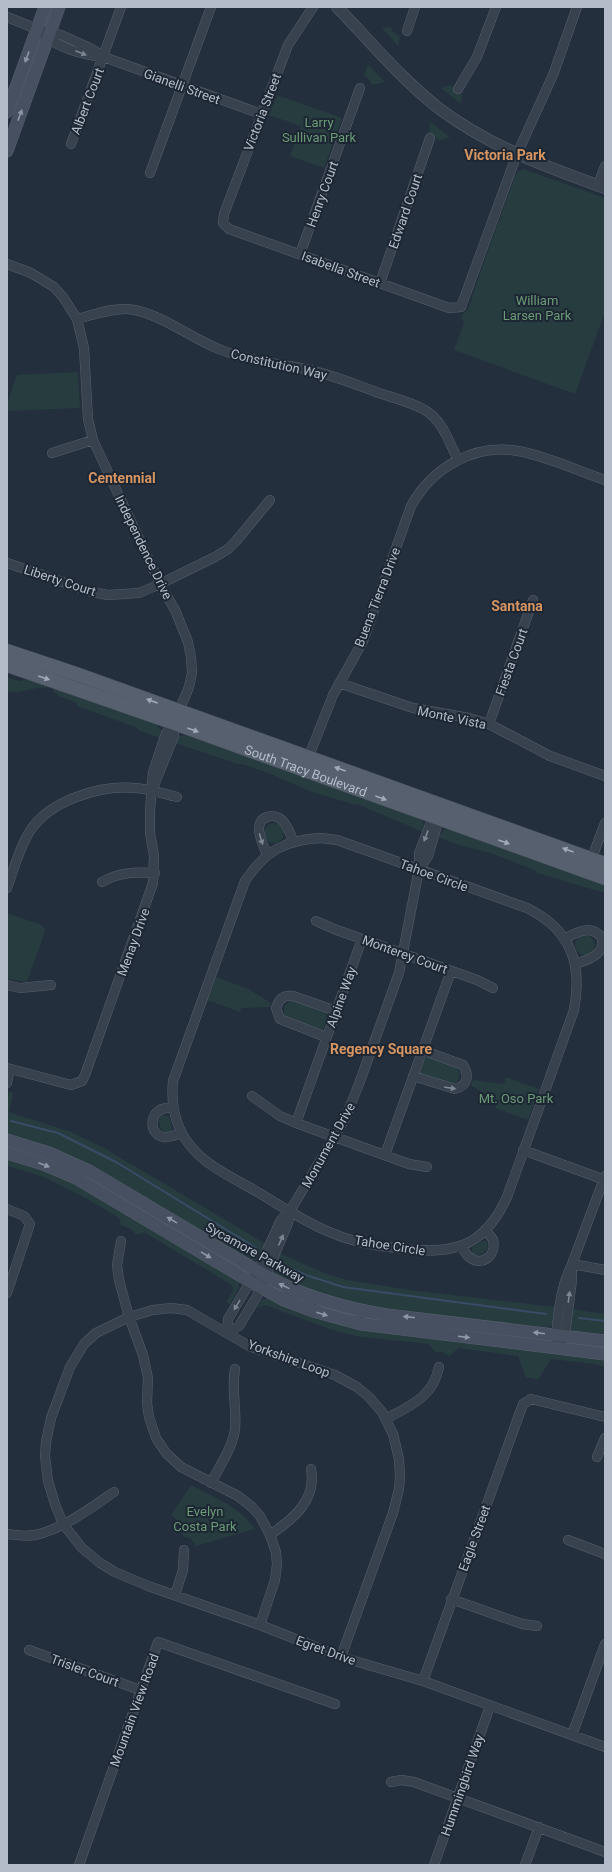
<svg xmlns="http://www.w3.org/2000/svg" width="612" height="1872" font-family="Roboto,sans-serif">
	<rect width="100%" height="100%" fill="#242f3e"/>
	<path fill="#263c3f" d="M391,27L393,32L400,36L398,46L382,28Z
		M368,64L385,82L372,85L368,78L364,76Z
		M451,85L454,90L462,94L461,104L441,88Z
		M277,95L342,118L324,168L290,156L301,126L269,115Z
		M430,122L450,137L439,141L436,137L429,134Z
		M523,169L605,198V312L575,394L454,350L464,323L461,316C471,309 471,301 474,290L515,176L519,171Z
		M78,372L80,408L7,411V404L17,375Z
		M7,677L20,681L28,679L48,685L46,688C33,686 20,695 7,691Z
		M54,688L155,723L161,730L160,738L138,730V728L77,706V703L59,696L53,691Z
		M186,735L419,818L424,824L423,832L357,804L356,805L309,791L271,774L242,764L241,765L175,743L180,736Z
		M264 833a10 10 0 1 1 20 0a10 10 0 1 1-20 0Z
		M449,829L605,885V893L537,873V871L491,853L459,845L438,837L444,830Z
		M7,913L39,924L46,929L27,982L7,979Z
		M575 945a10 10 0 1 1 20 0a10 10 0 1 1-20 0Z
		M216,977L248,989L271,1003L270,1007L241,1008L240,1012L207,1000Z
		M293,1000L328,1014L323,1030L286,1018L284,1014V1007L289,1001Z
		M426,1057H431L457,1067L460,1074L457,1082L451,1085L424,1076L420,1072Z
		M506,1077L539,1089L528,1120L495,1108L497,1102L471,1085L473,1080L504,1084Z
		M9,1092H13L9,1112L71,1132L104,1148L266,1244L259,1259L250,1261L7,1135V1100Z
		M162,1114L169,1117L172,1129L168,1133L162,1131L158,1120Z
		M7,1157L27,1164L79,1185L239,1281V1288L230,1304L226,1302L233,1290L232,1285L144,1232L136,1235L131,1229L121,1225L119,1218L86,1198L44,1177L7,1166Z
		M482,1241H486L488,1244L487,1250L478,1256L472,1254V1247Z
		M279,1253L324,1273L347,1280L410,1290L555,1307L553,1324L548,1328L379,1309L315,1294L274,1274L273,1268Z
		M268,1298L310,1315L605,1358V1367L595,1364L551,1359L538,1380L532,1378H526L518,1356L459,1348L449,1356L442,1352H435L429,1344L361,1337L338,1332L265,1305L257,1308L262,1300Z
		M571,1309L605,1314V1337L573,1331L570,1326Z
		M191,1485C215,1498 239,1506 255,1529L196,1546L191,1539L183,1536L179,1521L171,1515Z"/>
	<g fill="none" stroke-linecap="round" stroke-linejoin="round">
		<path stroke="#394c67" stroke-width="2" d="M11,1121L58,1133L116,1162L256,1248
			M283,1265L306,1275L343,1287L546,1314
			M579,1318L605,1321"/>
		<g stroke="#565f6c" stroke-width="10">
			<path id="minor" d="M313,7L288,45L224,214L223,223L229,229L449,308L461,307L517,154L553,75L577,7
				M7,17L37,29L61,35L90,48L104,57L261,114
				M407,31L415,7
				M44,35C59,48 83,55 102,57
				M458,89L477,57L496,7
				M71,144L121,7
				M150,173L211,7
				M598,185L605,166
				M300,254L360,88
				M7,264L31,273L54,287L63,297L77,319L84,348L88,419L93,440L160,584L175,610L188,642L191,657L192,673L189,687L174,723L166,733L153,772L150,811V833L154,856L153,883L85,1075L82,1081L71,1085L7,1068
				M380,283L430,138
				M77,319C93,315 111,308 128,309C161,313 188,337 219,349C245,360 274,363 301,368C328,373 354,384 379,393C394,398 411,402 425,410C443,421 449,442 458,460
				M52,453L93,440
				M7,563L92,592L108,595L139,593L160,584L215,557L228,549L236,541L270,500
				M339,683L413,708L469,718L489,724L550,756L605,776
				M489,724L533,600
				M307,761L333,695L363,641L411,506C432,468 474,443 518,451C547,456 578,471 605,480
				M153,788L174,736V723
				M320,838L337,840L354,846L527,908C570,929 583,963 574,1010L507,1197C483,1250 450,1255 397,1248C373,1246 349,1241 327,1231C304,1221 282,1207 261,1194C236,1179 206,1167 189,1144C175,1126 171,1103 173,1081L245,881C265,851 285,840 320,838Z
				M267,855C264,847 260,839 259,830C258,816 274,812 283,821C288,827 291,835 293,841
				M590,863L605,823
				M420,868L428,856L440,815
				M102,882C119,872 136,872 155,873
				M7,888C14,869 19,848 30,831C50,800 100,785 136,788C150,789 164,794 177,797
				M316,921L334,929L477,980L493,988
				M564,939C577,932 592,924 602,938C605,955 589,959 576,964
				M7,985L20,988L51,985
				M326,1037L280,1019L276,1008C279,999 283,995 293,996L336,1011
				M413,1076L455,1089C467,1086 470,1076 463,1065L422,1050
				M7,1083L10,1069
				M252,1096L280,1116L296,1123L409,1164L427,1167
				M173,1107C169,1108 163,1108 160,1110C149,1116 150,1134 163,1137C169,1138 175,1135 181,1133
				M296,1123L362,939
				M523,1150L605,1180
				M385,1155L451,971
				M7,1209L24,1216L30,1224L7,1293
				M121,1241L117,1265L119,1280L129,1317L143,1355L148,1378L147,1403L149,1417L156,1438L166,1453L181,1467L238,1496L252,1507L260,1516L270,1535L276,1552L277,1564L275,1580L260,1625
				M461,1246C463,1249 466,1254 468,1256C481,1268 497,1256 493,1240C492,1237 487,1233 485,1230
				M572,1264L605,1270
				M227,1333L228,1319L261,1264L278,1226L281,1220L290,1211L345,1119L359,1084L399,973L419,869V853L435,812
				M227,1333L239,1326L257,1296L288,1223L290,1211
				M557,1340L556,1335C559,1311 560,1287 572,1265
				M562,1342L565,1336L572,1280V1264L605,1176
				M386,1419C411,1405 433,1397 439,1367
				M597,1457L605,1438
				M211,1483C219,1467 233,1447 235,1429C237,1408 231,1390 235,1369
				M7,1534C16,1535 25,1537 35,1535C63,1529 91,1508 114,1492
				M270,1535C293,1519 317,1500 311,1469
				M568,1540L605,1554
				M175,1595L183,1570L184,1550
				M451,1599L522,1624L537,1626
				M29,1650L140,1690
				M341,1657L393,1513L399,1489L400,1477L399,1459L393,1434L382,1412L369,1397L357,1387L335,1375L249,1346L187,1310L171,1308L153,1310L129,1317L96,1333L84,1344L70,1367L51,1418L46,1442L45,1456L48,1481L55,1504L63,1524L82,1548L100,1563L115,1572L148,1586L260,1625L341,1657L423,1681L605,1747
				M423,1681L523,1404L531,1399L605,1417
				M572,1735L605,1644
				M391,1782L401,1780L414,1782L605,1852
				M79,1865L158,1642L335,1704
				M434,1865L490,1706
				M525,1865L539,1827"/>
		</g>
		<g stroke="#565f6c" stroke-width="12">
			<path id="tertiary" d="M337,7C371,42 402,80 441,110C491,147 547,167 605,188"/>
		</g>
		<g stroke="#565f6c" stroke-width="13">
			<path id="secondary" d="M7,112L45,7
				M7,151L59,7
				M7,1140L49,1153L91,1172L266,1276C304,1297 344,1308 387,1315L605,1341
				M7,1153L43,1164L76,1178L251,1282L284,1300L313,1311L361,1324L605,1354"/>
		</g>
		<g stroke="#414a57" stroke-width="15">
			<g id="primary">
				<path d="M7,651L79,675L605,864"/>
				<path id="s1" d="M7,665L174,723L605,878"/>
			</g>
		</g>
		<use href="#minor" stroke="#38414e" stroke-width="9"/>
		<use href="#tertiary" stroke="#38414e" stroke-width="11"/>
		<use href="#secondary" stroke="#465061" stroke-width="12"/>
		<use href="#primary" stroke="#56606e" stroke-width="14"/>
	</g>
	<defs><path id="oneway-solid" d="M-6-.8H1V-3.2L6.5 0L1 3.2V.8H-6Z"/></defs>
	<g fill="#7c8592">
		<use href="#oneway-solid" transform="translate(81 53) rotate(22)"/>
		<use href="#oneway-solid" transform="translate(426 836) rotate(110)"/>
		<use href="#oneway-solid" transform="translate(261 839) rotate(73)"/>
		<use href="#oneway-solid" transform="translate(450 1088) rotate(9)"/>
		<use href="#oneway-solid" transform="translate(281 1240) rotate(-66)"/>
		<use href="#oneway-solid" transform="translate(569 1297) rotate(-82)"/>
		<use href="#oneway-solid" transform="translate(237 1305) rotate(121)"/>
	</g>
	<g fill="#8e96a5">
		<use href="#oneway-solid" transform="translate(27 57) rotate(110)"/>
		<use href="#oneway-solid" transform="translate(20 115) rotate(-70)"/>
		<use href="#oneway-solid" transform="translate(44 1165) rotate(21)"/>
		<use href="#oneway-solid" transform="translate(172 1220) rotate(-149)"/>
		<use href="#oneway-solid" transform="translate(206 1255) rotate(31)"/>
		<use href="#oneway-solid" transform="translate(284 1286) rotate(-154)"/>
		<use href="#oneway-solid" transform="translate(322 1314) rotate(18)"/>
		<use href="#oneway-solid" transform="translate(409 1317) rotate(-173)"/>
		<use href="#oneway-solid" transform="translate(539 1333) rotate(-173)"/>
		<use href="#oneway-solid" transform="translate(464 1337) rotate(7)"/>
	</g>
	<g fill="#a1aab7">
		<use href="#oneway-solid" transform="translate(44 678) rotate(19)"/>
		<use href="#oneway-solid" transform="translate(152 701) rotate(-160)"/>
		<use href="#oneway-solid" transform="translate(193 730) rotate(20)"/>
		<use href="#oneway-solid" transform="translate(340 769) rotate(-160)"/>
		<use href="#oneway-solid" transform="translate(381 798) rotate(20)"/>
		<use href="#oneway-solid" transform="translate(504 842) rotate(20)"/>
		<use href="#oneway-solid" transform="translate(568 850) rotate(-160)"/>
	</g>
	<g text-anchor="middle" stroke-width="4" stroke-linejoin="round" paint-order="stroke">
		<g font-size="13" fill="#b4bcc9" stroke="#1d2633">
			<text transform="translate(182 86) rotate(20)" y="5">Gianelli Street</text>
			<text transform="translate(87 101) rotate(-69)" y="5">Albert Court</text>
			<text transform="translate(262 112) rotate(-69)" y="5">Victoria Street</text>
			<text transform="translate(322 194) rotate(-70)" y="5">Henry Court</text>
			<text transform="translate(405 211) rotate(-71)" y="5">Edward Court</text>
			<text transform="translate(341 269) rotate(20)" y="5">Isabella Street</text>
			<text transform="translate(279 364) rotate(13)" y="5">Constitution Way</text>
			<text transform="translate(144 547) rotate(64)" y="5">Independence Drive</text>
			<text transform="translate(60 580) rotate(18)" y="5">Liberty Court</text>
			<text transform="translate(377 597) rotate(-69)" y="5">Buena Tierra Drive</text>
			<text transform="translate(511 662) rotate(-70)" y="5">Fiesta Court</text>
			<text transform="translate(452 717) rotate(12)" y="5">Monte Vista</text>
			<text dy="5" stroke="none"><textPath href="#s1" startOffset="317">South Tracy Boulevard</textPath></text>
			<text transform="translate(434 875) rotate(20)" y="5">Tahoe Circle</text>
			<text transform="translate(133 942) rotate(-70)" y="5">Menay Drive</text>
			<text transform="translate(405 954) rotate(20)" y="5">Monterey Court</text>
			<text transform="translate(341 997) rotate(-70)" y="5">Alpine Way</text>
			<text transform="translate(328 1145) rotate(-61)" y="5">Monument Drive</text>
			<text transform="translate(390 1245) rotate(9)" y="5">Tahoe Circle</text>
			<text transform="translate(255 1252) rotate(29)" y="5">Sycamore Parkway</text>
			<text transform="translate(289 1358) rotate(20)" y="5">Yorkshire Loop</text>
			<text transform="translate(474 1538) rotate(-70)" y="5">Eagle Street</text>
			<text transform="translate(326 1650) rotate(20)" y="5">Egret Drive</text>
			<text transform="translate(85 1670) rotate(20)" y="5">Trisler Court</text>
			<text transform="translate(134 1710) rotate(-70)" y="5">Mountain View Road</text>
			<text transform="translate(462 1785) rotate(-71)" y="5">Hummingbird Way</text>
		</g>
		<g font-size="13" fill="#6b9a76" stroke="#1d2633">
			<text x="319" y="127">Larry<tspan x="319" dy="15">Sullivan Park</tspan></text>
			<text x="537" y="305">William<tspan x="537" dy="15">Larsen Park</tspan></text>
			<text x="516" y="1103">Mt. Oso Park</text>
			<text x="205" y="1516">Evelyn<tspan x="205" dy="15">Costa Park</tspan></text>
		</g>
		<g font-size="14" font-weight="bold" fill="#d59563" stroke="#1d2633">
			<text x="505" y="160">Victoria Park</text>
			<text x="122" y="483">Centennial</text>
			<text x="517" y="611">Santana</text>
			<text x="381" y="1054">Regency Square</text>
		</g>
	</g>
	<rect width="612" height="1872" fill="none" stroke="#b4bcc9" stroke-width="16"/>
</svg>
